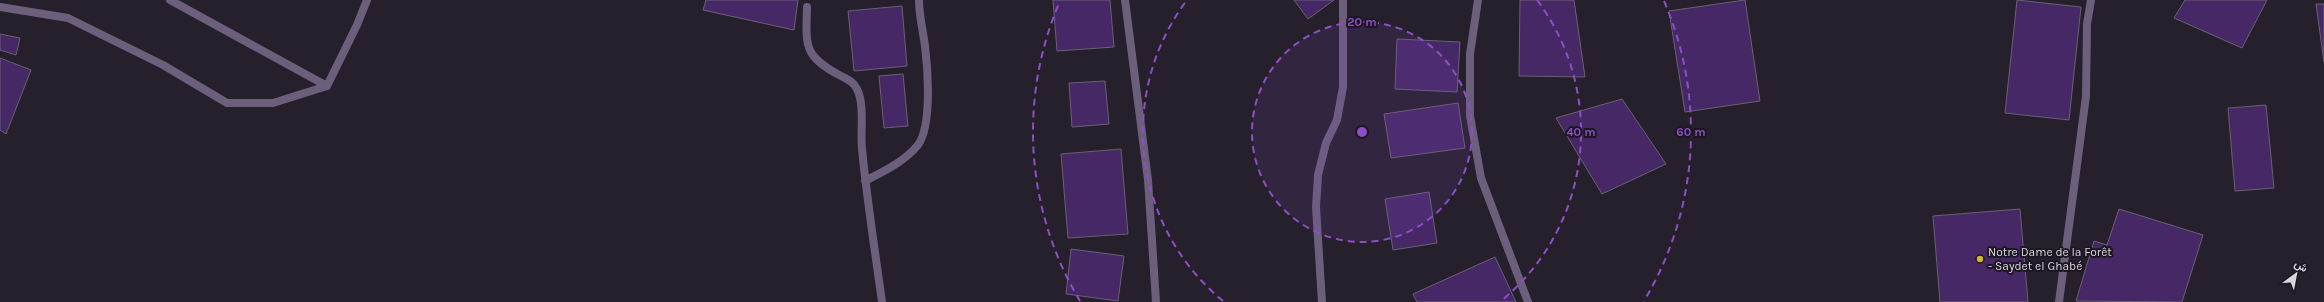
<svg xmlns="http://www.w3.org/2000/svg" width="2324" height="302" font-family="Karla,Vazirmatn,sans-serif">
	<rect width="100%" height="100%" fill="#26202d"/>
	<path fill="#462866" stroke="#686271" d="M706,0H798L794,30L703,10Z
		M1053,0H1110L1114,47L1057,51Z
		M1294,0H1334L1308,19Z
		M1520,0H1574L1585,77L1519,76Z
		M1745,0L1760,101L1685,112L1669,11Z
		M2017,0L2081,7L2069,120L2005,113Z
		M2185,0H2267L2242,48L2174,18Z
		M2316,4H2324V62Z
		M902,6L907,66L854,71L848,11Z
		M0,34L20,38L16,55L0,50Z
		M1397,39L1460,42L1457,92L1395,89Z
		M0,58L31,70L6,134L0,130Z
		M903,74L908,126L884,128L879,76Z
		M1105,81L1109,124L1072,127L1069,83Z
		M1622,99L1666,164L1602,194L1556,118Z
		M1458,103L1465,148L1391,158L1384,114Z
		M2266,105L2274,188L2235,191L2228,108Z
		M1121,149L1128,234L1068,238L1061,154Z
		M1429,192L1437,243L1393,250L1385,199Z
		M2020,209L2028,302H1940L1933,216Z
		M2119,209L2203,235L2182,302L2076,301L2094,241L2107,245Z
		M1071,249L1124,256L1118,301L1066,294Z
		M1495,257L1516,302H1417L1413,294Z"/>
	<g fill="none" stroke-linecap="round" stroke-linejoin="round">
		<path stroke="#6b5f7c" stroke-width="8" d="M170,0L327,86
			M1125,0L1148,180L1156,302
			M1478,0L1470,54V116L1481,178L1528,302
			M0,7L68,18L163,65L227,103H273L327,86L357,25L367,0
			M807,7C806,46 803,56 841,76C847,79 854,82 857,89C865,105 860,131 862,149C867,200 875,251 882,302
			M865,181C884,171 904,162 918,145C932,126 928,69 925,46C923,31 919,15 919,0
			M1322,302L1316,207L1318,175L1326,143L1337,120L1343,87V0
			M2059,302L2086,96L2087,24L2091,0"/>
	</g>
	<circle cx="1362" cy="132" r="110" fill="#8e4ec5" fill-opacity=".12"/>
	<g fill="none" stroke="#8e4ec5" stroke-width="2" stroke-dasharray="7 5">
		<circle cx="1362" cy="132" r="110"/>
		<path d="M1223 301A219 219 0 0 1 1187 0M1537 0A219 219 0 0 1 1501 301"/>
		<path d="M1080 301A329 329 0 0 1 1060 1M1664 1A329 329 0 0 1 1644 301"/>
	</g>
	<circle fill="#d6b534" stroke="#1c1723" stroke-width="1.5" cx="1980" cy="259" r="4"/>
	<g text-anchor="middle" stroke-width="4" stroke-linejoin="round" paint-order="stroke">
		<g font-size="12" fill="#d8d5de" stroke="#1c1723" text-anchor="start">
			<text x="1988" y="256">Notre Dame de la Forêt<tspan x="1988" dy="14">- Saydet el Ghabé</tspan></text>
		</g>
	</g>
	<circle cx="1362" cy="132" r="6" fill="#8e4ec5" stroke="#1c1723" stroke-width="2"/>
	<g font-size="12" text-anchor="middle" font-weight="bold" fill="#8e4ec5" stroke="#1c1723" stroke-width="4" stroke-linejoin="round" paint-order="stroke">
		<text x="1362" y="26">20 m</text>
		<text x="1581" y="136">40 m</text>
		<text x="1691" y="136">60 m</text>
	</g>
	<g transform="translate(2296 274) rotate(32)" stroke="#1c1723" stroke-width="3" paint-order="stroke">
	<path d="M0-3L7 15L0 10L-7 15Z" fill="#d8d5de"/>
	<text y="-6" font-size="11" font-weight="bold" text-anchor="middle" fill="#d8d5de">ش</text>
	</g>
</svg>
